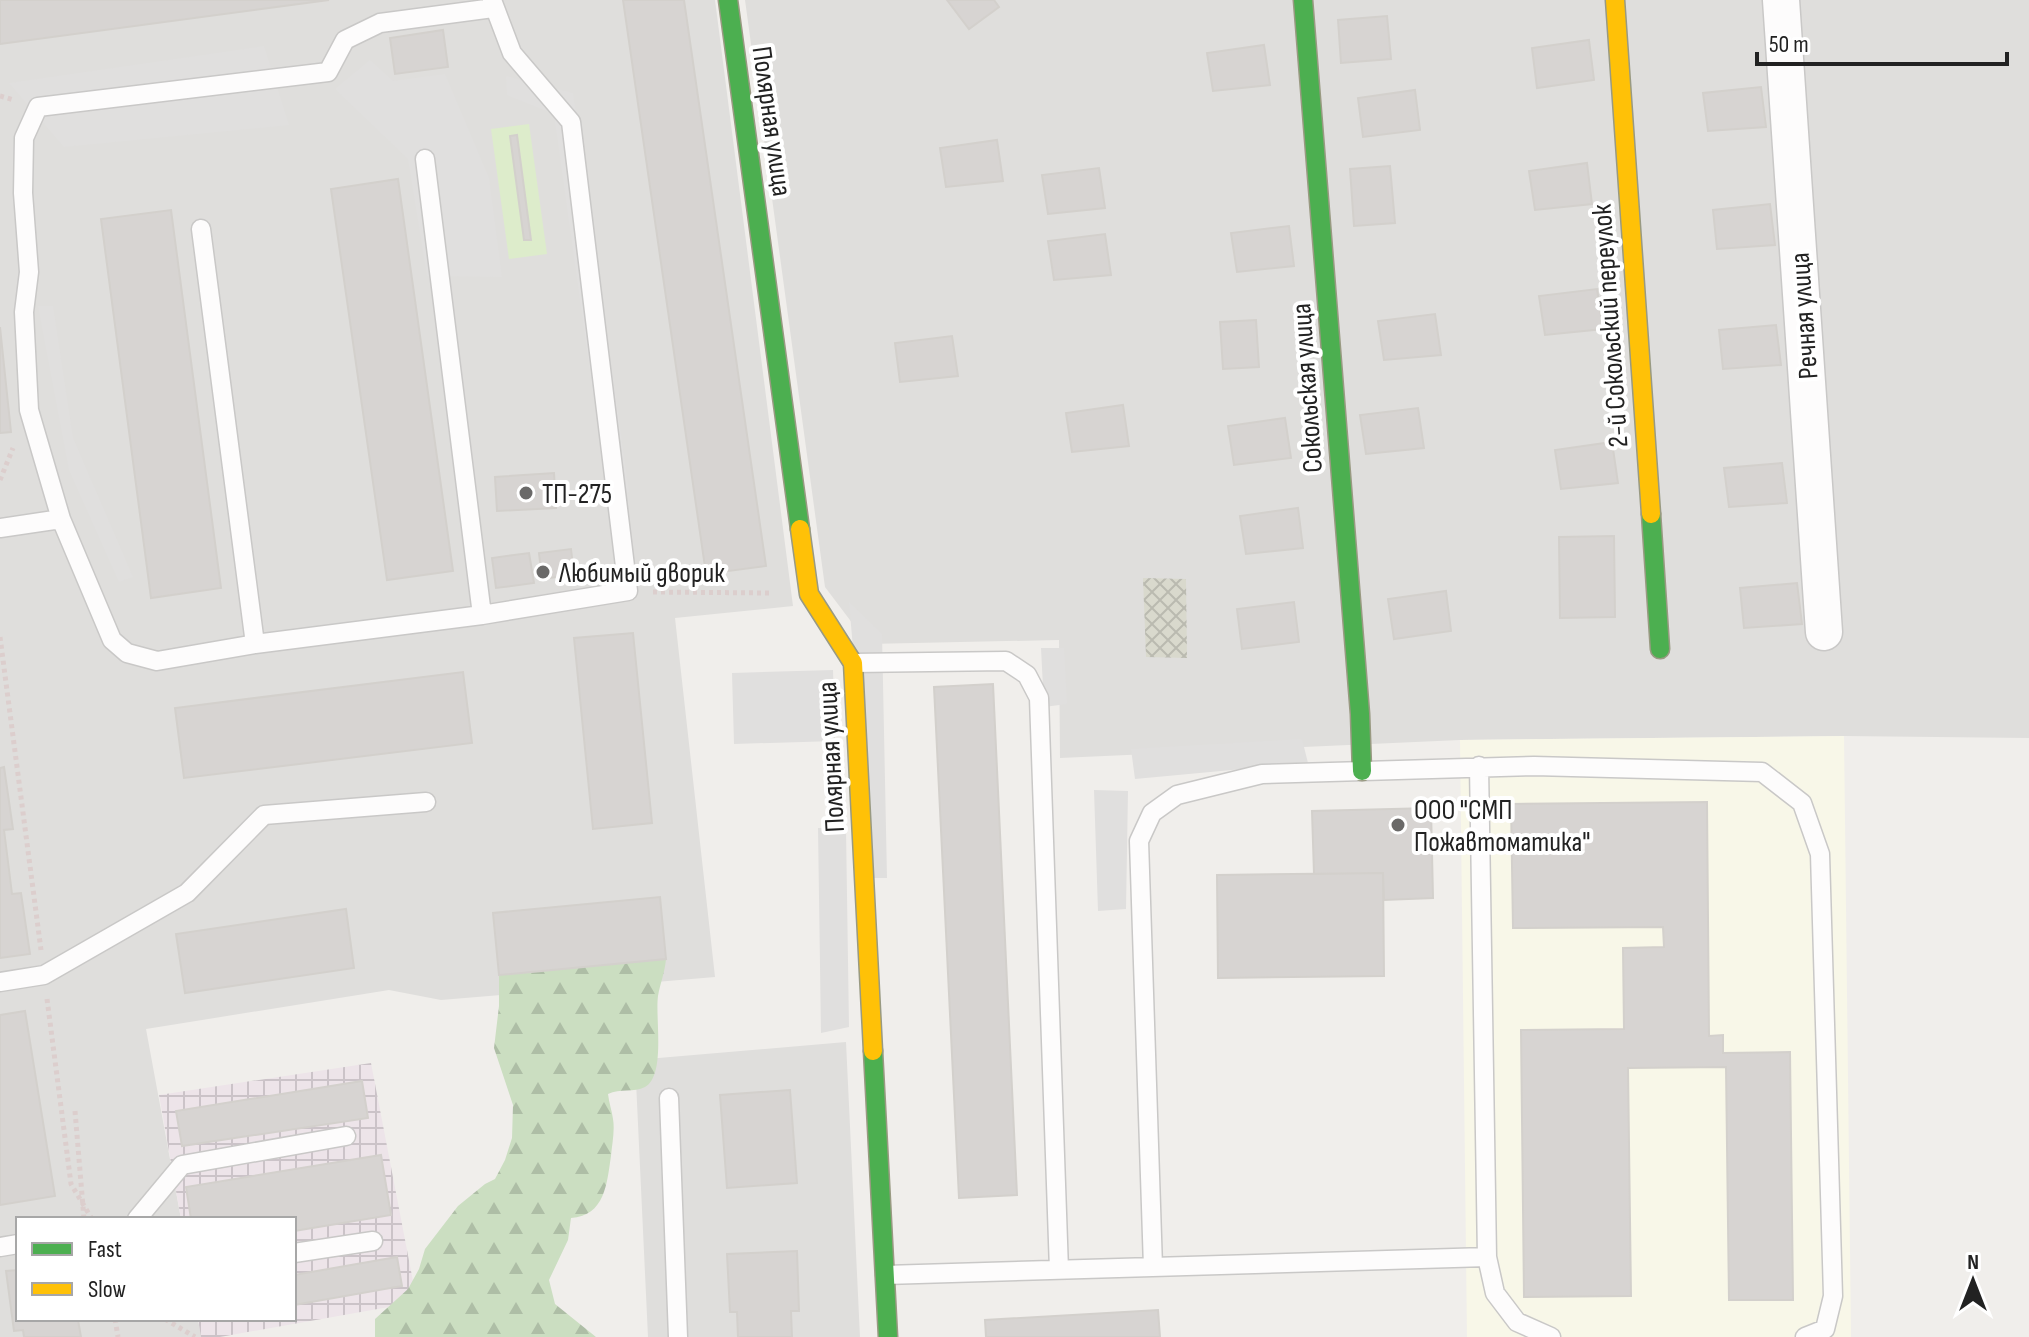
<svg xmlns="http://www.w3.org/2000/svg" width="2029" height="1337" font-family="'Sofia Sans Condensed',sans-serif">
	<defs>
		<pattern id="industrial-grid" width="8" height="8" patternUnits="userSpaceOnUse" patternTransform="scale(2)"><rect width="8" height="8" fill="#ede4e9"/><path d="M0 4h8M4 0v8" fill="none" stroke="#cbc3c8"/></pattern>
		<pattern id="construction-cross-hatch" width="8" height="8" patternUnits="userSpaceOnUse" patternTransform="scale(2)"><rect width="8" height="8" fill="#d9d9cd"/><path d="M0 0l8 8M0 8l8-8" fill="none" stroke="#babab0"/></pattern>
		<pattern id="forest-firs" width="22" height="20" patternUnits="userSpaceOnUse" patternTransform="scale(2)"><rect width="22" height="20" fill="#cbdec1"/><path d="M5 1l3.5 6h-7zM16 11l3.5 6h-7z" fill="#aebea6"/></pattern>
	</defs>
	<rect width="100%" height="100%" fill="#f0eeeb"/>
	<path fill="#dfdedc" d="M0,0H715L793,606L675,618L715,977L441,1000L389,990L146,1029L181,1219H18V1319H198L201,1337H0Z
		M745,0H2029V738L1844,736L1460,740L1060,758L1059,640L868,644L825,587Z
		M846,1042L860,1337H648L635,1060Z"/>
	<path fill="url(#industrial-grid)" d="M371,1063L417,1302L220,1337H201L198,1319H294V1219H181L159,1095Z"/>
	<path fill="#f8f7e8" d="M1844,736L1851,1337H1467L1460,740Z"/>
	<path fill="url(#construction-cross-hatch)" d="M1143,578L1186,579L1187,658L1146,657Z"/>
	<path fill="#ddeccb" d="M529,124L547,254L509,259L491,129Z"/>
	<path fill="url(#forest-firs)" d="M666,959C665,972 660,984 658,996C655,1018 666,1075 645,1087C634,1093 620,1088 608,1094C609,1103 612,1111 613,1119C615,1131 612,1144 611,1156C607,1183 605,1216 571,1218L568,1240L549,1280L555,1304L596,1337H375V1319L408,1289L419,1269L425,1249L458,1206L485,1184L495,1179L505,1160L512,1138L513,1105L494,1048L499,1006V975Z"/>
	<path fill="#e0dfde" d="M264,46L289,125L64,147L9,83Z
		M370,60L393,81L445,74L489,178L502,277L427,276L408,159L335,89Z
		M506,76L573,93L629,492L608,501L554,114L507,95Z
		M38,306H53L73,438L133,577L119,582L69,470Z
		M849,602L882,634L887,878H873Z
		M1041,648H1064L1067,704L1044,707Z
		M833,670L835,741L734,744L732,673Z
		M1302,739L1308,763L1135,779L1131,749Z
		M1094,790L1128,791L1126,909L1098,911Z
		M818,828L846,829L849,1027L821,1033Z"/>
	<path fill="#d7d4d2" stroke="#d3d0cc" stroke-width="2" d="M0,0H329L0,44Z
		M623,0H684L766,566L706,574Z
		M947,0H994L999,7L969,29Z
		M1387,16L1391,59L1341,63L1338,20Z
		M443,30L448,67L395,74L390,38Z
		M1589,40L1594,80L1537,88L1532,48Z
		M1264,45L1270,85L1213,91L1207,53Z
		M1761,87L1766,127L1708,131L1703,93Z
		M1415,90L1420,130L1363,137L1358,98Z
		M517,135L531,240H524L510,136Z
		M997,140L1003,181L946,187L940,148Z
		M1587,163L1592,204L1535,210L1529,171Z
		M1390,166L1395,223L1354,226L1350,169Z
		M1099,168L1105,208L1048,214L1042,175Z
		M398,179L453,571L387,580L331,189Z
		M1770,204L1775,245L1717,249L1713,210Z
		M171,210L221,588L151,598L101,219Z
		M1289,226L1294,266L1237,272L1231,233Z
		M1105,234L1111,275L1054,280L1048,241Z
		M1597,289L1603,329L1545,335L1539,296Z
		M1435,314L1441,355L1384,360L1378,321Z
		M1256,320L1259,367L1223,369L1220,322Z
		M1776,325L1781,365L1723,369L1719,330Z
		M0,327L11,432L0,433Z
		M952,336L958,376L900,382L895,343Z
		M1123,405L1129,446L1072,452L1066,413Z
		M1418,408L1424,448L1366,454L1360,415Z
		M1285,418L1291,458L1234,465L1228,426Z
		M1612,442L1618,483L1561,489L1555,450Z
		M1782,463L1787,503L1729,507L1724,468Z
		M554,473L556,508L497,511L495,477Z
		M1298,508L1303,548L1246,554L1240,516Z
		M1614,536L1615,617L1560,618L1559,537Z
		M571,549L574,575L542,579L539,553Z
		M529,553L534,583L496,588L492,558Z
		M1797,583L1802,624L1744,628L1740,588Z
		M1446,591L1451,631L1394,639L1388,599Z
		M1294,602L1299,642L1242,649L1237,609Z
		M633,633L652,823L593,829L574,638Z
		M463,672L472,743L184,778L175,708Z
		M993,684L1017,1195L959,1198L934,687Z
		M4,767L13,829L4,830L12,894L21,893L30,954L0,958V768Z
		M1707,802L1709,1036L1723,1035V1053L1790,1052L1793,1300H1729L1726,1067L1628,1068L1631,1296L1524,1297L1521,1030L1624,1029L1623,948L1664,947L1663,927L1513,928L1511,804Z
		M1431,808L1433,898L1384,900L1383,873L1314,874L1312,811Z
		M1383,873L1384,976L1218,978L1217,875Z
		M660,897L666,959L499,975L493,913Z
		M346,909L354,968L185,993L176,934Z
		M25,1011L55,1196L0,1205V1015Z
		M362,1081L368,1118L182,1146L176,1111Z
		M790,1090L797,1183L727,1188L720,1095Z
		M381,1155L391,1215L294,1231V1219H191L186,1187Z
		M797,1251L799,1311H791L792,1337H738L737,1312H730L727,1254Z
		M397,1257L402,1286L294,1305V1275Z
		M18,1270V1319H85L78,1320L81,1337H24L23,1330L14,1331L6,1271Z
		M1158,1310L1160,1337H986L985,1320Z"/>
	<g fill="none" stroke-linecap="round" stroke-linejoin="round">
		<g stroke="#c9c8c7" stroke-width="21">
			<path id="lane" d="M492,0L512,53L571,122L628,591L482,615L255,644L157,661L127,653L112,640L61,519L29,410L24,312L29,272L23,193L24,138L38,107L328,72L345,40L380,23L493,8
				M425,159L482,615
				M201,229L255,644
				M0,528L61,519
				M853,663L1006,661L1027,675L1039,698L1059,1270
				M1479,766L1487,1257L1495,1293L1517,1322L1551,1337
				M0,982L44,975L187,893L264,815L426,802
				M669,1098L678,1337
				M137,1219L182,1165L346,1136
				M0,1247L18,1244
				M294,1253L373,1241
				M1153,1267L1139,841L1152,813L1177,795L1262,774L1534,766L1762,772L1802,803L1820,854L1833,1296L1825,1329L1805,1337
				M885,1275L1487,1257"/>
		</g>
		<g stroke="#c9c8c7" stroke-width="39">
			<path id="street" d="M1781,0L1824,632"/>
		</g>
		<g stroke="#999a82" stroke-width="21">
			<path id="fast" d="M728,0L800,529
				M1303,0L1360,714L1362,771
				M1651,514L1660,649
				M873,1051L888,1337"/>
		</g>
		<g stroke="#999a82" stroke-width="21">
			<path id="slow" d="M1615,0L1651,514
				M800,529L809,594L853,663L873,1051"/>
		</g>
		<path stroke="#dccecd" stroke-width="5" stroke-dasharray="4 4" stroke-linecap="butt" d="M0,96L14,100
			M0,480L13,448
			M653,592L771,593
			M0,637L41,950
			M47,999L71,1184L92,1219
			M75,1111L84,1219
			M115,1319L118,1337
			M165,1319L195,1337"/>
		<use href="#lane" stroke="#fdfcfc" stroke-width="18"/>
		<use href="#street" stroke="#fdfcfc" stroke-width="36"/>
		<use href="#fast" stroke="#4caf50" stroke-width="18"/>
		<use href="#slow" stroke="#ffc107" stroke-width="18"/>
	</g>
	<g fill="#6a6968" stroke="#fff" stroke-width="3">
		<circle cx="526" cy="493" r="8"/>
		<circle cx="543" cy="572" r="8"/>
		<circle cx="1398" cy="825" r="8"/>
	</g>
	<g text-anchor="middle" stroke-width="8" stroke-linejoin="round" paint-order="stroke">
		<g font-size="28" fill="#222" stroke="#fff">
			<text transform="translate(773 121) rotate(82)" y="10">Полярная улица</text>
			<text transform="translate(1803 316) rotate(-94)" y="10">Речная улица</text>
			<text transform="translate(1609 326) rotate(-94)" y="10">2-й Сокольский переулок</text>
			<text transform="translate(1306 388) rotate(-94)" y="10">Сокольская улица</text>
			<text transform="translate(830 757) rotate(-93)" y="10">Полярная улица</text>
		</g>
		<g font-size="28" fill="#222" stroke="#fff" text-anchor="start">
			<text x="542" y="503">ТП-275</text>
			<text x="559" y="582">Любимый дворик</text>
			<text x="1414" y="819">ООО "СМП<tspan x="1414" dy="32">Пожавтоматика"</tspan></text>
		</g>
	</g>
	<rect x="16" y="1217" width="280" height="104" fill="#ffffff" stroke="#a7a7a7" stroke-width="2"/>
	<rect x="32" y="1243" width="40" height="12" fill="#4caf50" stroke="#a7a7a7" stroke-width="2"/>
	<text x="88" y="1257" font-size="24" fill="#222222">Fast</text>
	<rect x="32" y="1283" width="40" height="12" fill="#ffc107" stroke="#a7a7a7" stroke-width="2"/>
	<text x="88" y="1297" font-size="24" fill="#222222">Slow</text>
	<g transform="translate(1973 1281)" stroke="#ffffff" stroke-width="6" paint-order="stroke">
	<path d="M0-6L14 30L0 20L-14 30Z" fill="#222222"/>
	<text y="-12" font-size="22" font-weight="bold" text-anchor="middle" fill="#222222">N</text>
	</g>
	<path d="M1757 52v12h250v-12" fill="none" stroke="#222222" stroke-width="4"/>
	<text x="1769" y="52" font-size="24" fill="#222222" stroke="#ffffff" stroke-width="6" paint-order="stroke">50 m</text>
</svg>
